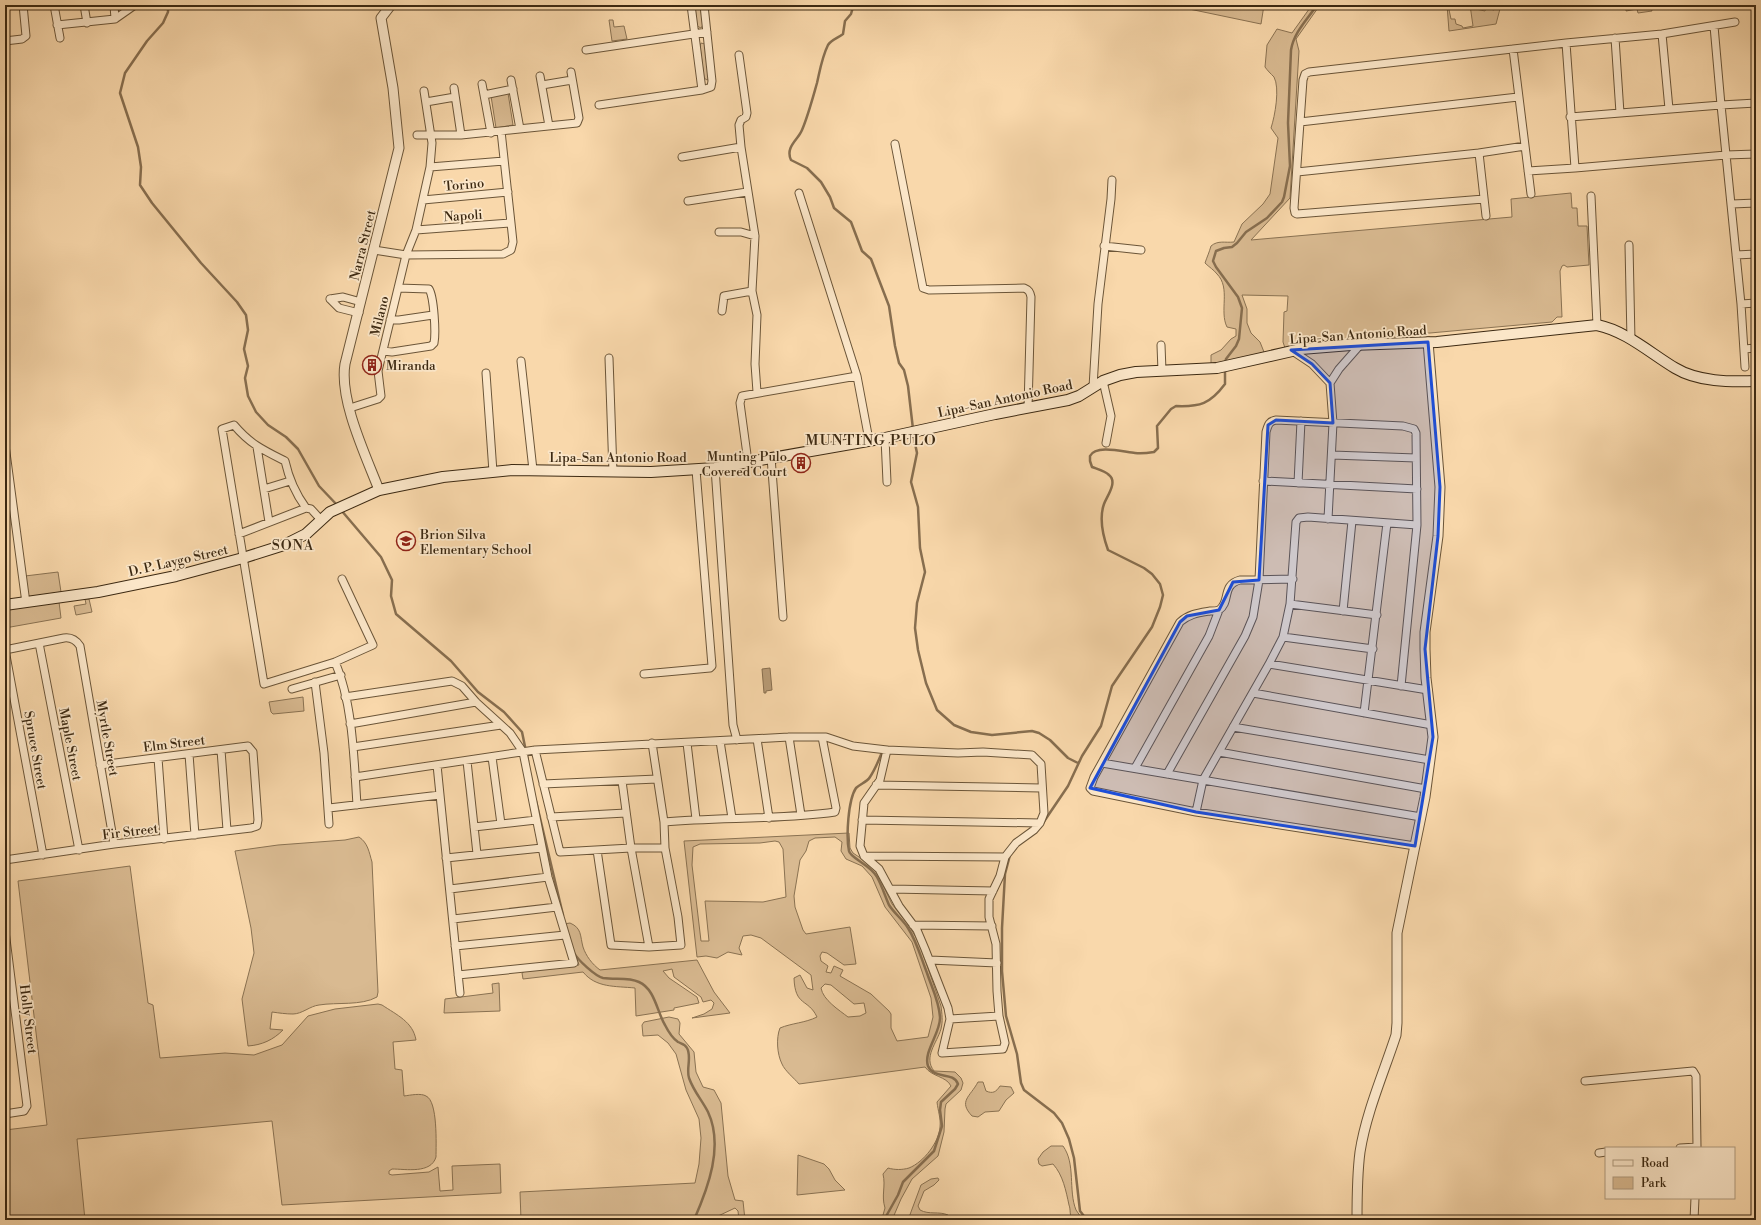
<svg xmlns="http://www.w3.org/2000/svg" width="1761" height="1225" font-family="'Libre Bodoni',serif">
	<rect width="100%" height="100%" fill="#f9d8ab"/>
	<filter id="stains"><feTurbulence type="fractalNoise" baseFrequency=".005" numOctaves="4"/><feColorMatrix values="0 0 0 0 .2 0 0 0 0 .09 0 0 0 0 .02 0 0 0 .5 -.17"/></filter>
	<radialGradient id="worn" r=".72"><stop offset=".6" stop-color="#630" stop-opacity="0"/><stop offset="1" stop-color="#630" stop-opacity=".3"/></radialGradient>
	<path fill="#d9ba91" stroke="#8a7252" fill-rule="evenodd" d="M695,5H700L703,25L701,28L697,26Z
		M1170,5H1264L1261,24Z
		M1312,5H1320L1296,39L1299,51L1290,198L1251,240L1512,217L1511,199L1571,193L1572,208H1577L1578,226H1587L1589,265L1567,267L1564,265L1562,266L1560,271L1562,317H1557L1552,322L1319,343L1285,348L1283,342L1284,312L1287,311L1288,296L1242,295L1247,309V323L1251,333L1260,342L1264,352L1236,361L1211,364V355L1221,350L1231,339L1236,336V329L1227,327C1219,311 1231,288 1217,274C1214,270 1209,267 1205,263C1207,257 1209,253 1211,246C1218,240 1225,243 1234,242L1242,224L1263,204L1270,194L1278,138L1271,128C1275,116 1280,88 1274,77C1271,74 1267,70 1265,67L1267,45L1277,29L1292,33Z
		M1447,5H1448L1451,19H1455L1456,24L1462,26L1463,28L1473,26L1470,5H1474L1476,9L1485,11L1486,8L1494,10L1495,5H1501L1496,24L1449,31Z
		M1619,5H1651L1652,11L1638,13L1637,9L1626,11V6H1619Z
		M609,20H613L614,27L624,26L627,39L612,41Z
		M701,43L705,44L709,79L707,80L704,78L700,46Z
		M508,93L513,125L496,128L491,96Z
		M58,572L61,592L28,597L25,576Z
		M85,599H89L92,612L76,615L74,606L86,604Z
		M59,602L61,618L5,628V610Z
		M303,697L304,711L273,714L271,712L269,702Z
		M849,833L850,848L853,853L874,867L892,904L907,923L919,942L941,1006C942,1014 943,1021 941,1029C937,1043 923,1057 934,1071L955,1072L961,1078L963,1083L961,1090L946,1104L945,1109L944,1132L938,1156L912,1179L901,1199L892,1220H877L883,1215L885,1208C881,1195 886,1187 883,1174L888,1168C895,1170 902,1170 909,1168C924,1162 939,1142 940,1127C941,1119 938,1111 937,1102L951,1086C946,1076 932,1077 925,1067L799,1084C794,1078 785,1071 782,1064C777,1054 776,1038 780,1028C792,1023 805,1023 817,1017C808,998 795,1007 794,978L800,975L807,988L813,990L811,975L761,938L751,935L743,936L739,948L742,955L728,952L717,958L706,956L697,957L684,841ZM835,837L842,842L841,851L846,859L862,866L872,877L885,907L912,942L931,998L933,1017L928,1037L897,1041L891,1028V1014L889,1011L871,994L840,976L843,970L834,966L831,973L826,972L828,966L821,961L820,956L822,952L827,953L844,965L856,964L850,927L806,934L803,930L795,907L794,896L800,860L806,851L809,841L815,838ZM775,841L779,842L783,849L786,897L763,902L705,901L709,941H701L692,865L693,847L700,844L760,843ZM825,984L831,985L854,1004L864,1003L866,1013L860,1016L848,1017C839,1010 823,1000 821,988Z
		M359,837C368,843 369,852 372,862L378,992L377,997C361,1006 337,1002 319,1005C310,1006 302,1014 293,1014C286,1014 279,1013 272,1012L270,1029L283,1030C273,1040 262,1045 248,1046L242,999L254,953L251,928L235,851L278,845L345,840Z
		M130,866L148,1003L153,1005L160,1058L225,1053L254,1055L282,1045L308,1016L335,1009L378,1004L382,1005C397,1015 413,1022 416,1040L393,1042L395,1069L402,1070L404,1096C411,1095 421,1093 426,1096C438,1101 436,1145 436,1157C431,1174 406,1169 392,1169L389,1171V1174L392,1175L429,1172L438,1167L440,1191L453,1190L452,1166L500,1164L501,1193L282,1205L272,1121L77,1139L85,1220H5V1130L47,1125L18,881Z
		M570,923C582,928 580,936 583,947C586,956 592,964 600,970L697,960L714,992L730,1013L692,1018L704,1014L712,1009L714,1003L711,1000L703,1002L701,997L674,977L672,969L663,971L669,978L697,997L699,1003L674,1008V1010L636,1016L635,988C615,986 596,988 583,972L523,979L522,973L525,971L579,965L564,924Z
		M499,983L500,1011L444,1013L445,999L493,993L492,984Z
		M669,1017L678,1019L680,1023L679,1034L694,1052L696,1072L703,1087L714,1090L721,1103L728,1176L735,1200L743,1201L745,1220H739L738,1211L735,1208L716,1217L715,1220H521L520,1192L695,1183L699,1164L701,1138L699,1119L686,1090L676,1054L668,1043L658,1035L643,1036L642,1025L644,1022Z
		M978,1082H983L986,1091C993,1094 996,1092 1000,1086L1011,1087L1014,1093L1006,1100L999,1111L985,1112L978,1117L972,1116C958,1101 970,1097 978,1082Z
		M1051,1146H1063C1076,1164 1068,1190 1076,1210C1078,1213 1081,1217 1083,1220H1073C1069,1216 1071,1210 1069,1205C1066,1191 1063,1175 1053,1164L1042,1166L1039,1164L1038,1159L1043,1152Z
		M798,1155L824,1164L829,1169L835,1180L845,1190L797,1195Z
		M938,1178L939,1180L934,1185L924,1191L918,1206L920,1210C929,1215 939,1211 948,1215L950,1220H908L921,1185L931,1179Z"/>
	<path fill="#b99c77" stroke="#876e4f" d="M770,668L772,690L766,691V693H764L762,669Z"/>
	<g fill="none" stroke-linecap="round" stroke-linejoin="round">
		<path stroke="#876e4f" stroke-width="2.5" d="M168,5V12L163,23L147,41L125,73L120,93L138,147L141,167L140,185L152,203L201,263L237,302L246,315L248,330L244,349L248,366L245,378L248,396L256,412L268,425L286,437L298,449L319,486L338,506
			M853,7L851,14L845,21L843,34C838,38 831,40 828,45C822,57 820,70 817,83C813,97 808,116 802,130C798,140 785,147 791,160L807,168L821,182L830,197L834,208L851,222L862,251L871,259L889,306L895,346L899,363L904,370L908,386L913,429
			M1225,364L1226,359L1236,346L1239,339L1242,308L1238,297L1216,267L1213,261L1216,251L1224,248L1232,247L1237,243L1246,232L1267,218L1282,202L1284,197L1290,166L1288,123L1291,50C1294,32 1307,20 1317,5
			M913,434L917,453L911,482L918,507L920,548L925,572L917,603L915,628L918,650L926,683L937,710L954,725L971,732L992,735L1032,731L1039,733L1050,740L1068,758L1078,763
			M341,510L381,557L392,580L391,596L396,614L451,661L478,692L504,712L522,732L528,761
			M883,750C879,759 876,768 870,777C867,782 860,784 856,788C848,800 846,837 849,851C850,858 871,865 877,877C882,886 885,896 889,905C894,913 903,920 908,928C917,942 921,958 927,973C932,988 939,1001 940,1017C941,1032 923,1052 928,1066C934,1080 953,1071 958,1084L955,1089L941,1102L940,1110L942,1126L934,1151L903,1182L898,1195L884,1220
			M536,801L563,915
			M1043,823L1068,786L1082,756L1101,726L1112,686L1152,627L1160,607L1163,595L1160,584L1152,574L1144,568L1108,550C1103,536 1099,518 1104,504C1107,496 1118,482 1109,475C1105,471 1097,469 1092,467L1090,461V456C1096,444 1124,452 1135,453C1142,454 1148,453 1154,452L1158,448L1157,426L1171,409L1176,406C1200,407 1210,404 1225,384V369
			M1010,855L1005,874L1002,928V971L1006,1016L1017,1054L1021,1083L1024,1090L1054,1113L1062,1123L1069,1139L1074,1158L1080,1211L1087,1220
			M574,953C578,960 595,976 603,978C615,980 628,977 639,982C655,989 657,1012 665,1025C668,1031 672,1038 678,1042C682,1044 685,1044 687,1048C692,1057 686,1068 689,1078C694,1092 702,1100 708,1112C724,1146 708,1188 694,1220"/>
		<g stroke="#6b5538" stroke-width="9">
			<path id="minor" d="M54,5L60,38
				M84,5L87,23
				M114,5L115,19
				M691,5L702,90
				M57,25L115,19L135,5
				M1662,34L1669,109
				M1615,38L1620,113
				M5,41L22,39L26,36L23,5
				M1513,49L1531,194
				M586,50L707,32
				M739,55L747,113L746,117L741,120L739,125L741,147L755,236L752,291L757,315L755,364L757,392
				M540,76L549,126
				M511,80L520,129
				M482,84L491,133
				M542,85L572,80
				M454,88L461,135
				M484,95L513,89
				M426,102L455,97
				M599,105L702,90L711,87L712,81L704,5
				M1570,117L1721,105L1714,26
				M1300,122L1303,80L1305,74L1309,72L1566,43L1662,34L1735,22
				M417,135H461L577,123L579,118L571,72
				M895,144L923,288L929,290L1024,288C1029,290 1030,292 1031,297L1028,408
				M1479,153L1525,146
				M682,157L741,147
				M430,167L504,161
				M1575,168L1726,155L1756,154
				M1528,171L1575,168L1566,43
				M1297,172L1479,153L1486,216
				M799,193L857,376L869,440
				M1591,196L1597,325
				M1484,199L1297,214L1295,213L1294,208L1300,122L1518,97
				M423,200L508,192
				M688,201L747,192
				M1732,204L1756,203
				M416,230L511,223
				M719,232H741L755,236
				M1629,245L1631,340
				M1104,246L1141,250
				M374,250L406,255L503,254L511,250L513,242L511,223L501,131
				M1736,255L1756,254
				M330,299L339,308L359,313
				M330,299L343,297L361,302
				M1741,304L1756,303
				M722,311L724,296L752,291
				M390,320H399L433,315
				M1161,345L1162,371
				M1744,349L1756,348
				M1291,350L1312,364L1330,383
				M383,351L392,352L431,346L434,343C436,333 434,297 429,289L398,288
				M609,358L613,472
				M521,361L533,470
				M1745,367L1741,304L1721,105L1756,103
				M486,373L493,472
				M1103,381L1111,416L1106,443
				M1093,387L1098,304L1111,199L1112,180
				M350,408L378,399L381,396L378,371L406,255L416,230L430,167L432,143L424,91
				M885,438L887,482
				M5,445L26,603
				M257,447L269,522
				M1332,455L1416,458
				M771,457L783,617
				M748,462L740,403L742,396L857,376
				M715,468L733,725L737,740
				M1263,481L1417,489
				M1298,483L1301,421
				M264,489L290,481
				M1328,519L1333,423L1330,383L1339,369L1361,344
				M321,520L311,509L306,508C295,493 289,479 285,461C263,450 250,444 234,425L222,429L264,684L335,662L373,645L342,579
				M239,534L306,508
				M1293,579L1240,580C1221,585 1231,602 1219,610C1217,611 1212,611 1210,611C1198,613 1189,614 1180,622L1094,777L1090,788L1093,791L1196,812L1415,846
				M1290,604L1377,615
				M1343,611L1352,521
				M1283,637L1373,649
				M39,643L79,850
				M335,662C353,703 354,760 357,805
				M1269,664L1428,690
				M644,674L710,668L712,666L696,470
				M315,682L324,753L329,824
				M292,689L341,675
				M1253,693L1432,725
				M345,697L452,681L462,686L476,702L510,733L523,752L548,877L574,963L458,975
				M1364,713L1387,523
				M350,724L476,702
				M1233,727L1430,760
				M789,737L801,815
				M757,739L769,818
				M720,741L732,818
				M687,743L696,819
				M353,747L501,725
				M221,750L227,830
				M535,750L560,852L631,848H665
				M1219,752L1426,789
				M189,754L195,835
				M492,757L501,824
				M158,758L164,839
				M467,761L477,854
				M1102,763L1421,817
				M437,765L460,993
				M1135,768L1209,636L1219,610
				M1167,774L1245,636L1253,617L1259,580L1266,432C1268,425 1269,421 1276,420L1403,426L1414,429L1416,433L1417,525L1401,686
				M355,777L535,750L789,737H826L853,746L887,750L958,753L983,752L1032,755L1041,764L1044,813L1040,823L1034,830L1016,843L1005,857L1000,876L989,899V917L996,944L997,991L999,1016L1005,1043L1003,1049L942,1053L950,1019L948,1008L925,949L917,930L899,906L879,869L864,856L860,846L864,803L880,780L887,750
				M622,781L631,848L649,947
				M543,784L657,779
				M876,785L1041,788
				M329,808L440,795
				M1196,812L1203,780L1269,664L1283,637L1290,604L1296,522L1299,518L1308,517L1417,525
				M551,817L626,813
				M862,820L1040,823
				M664,822C720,817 778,820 835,812L836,808L822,737
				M474,827L536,820
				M597,850L611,945L649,947L681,945L678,917L665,848L664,822L652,743
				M43,855L5,650L64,638C71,637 76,640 80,646L114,844
				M864,856L1005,857
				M446,858L542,848
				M5,860L114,844L251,828L257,826L258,820L253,752L248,746L100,765
				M450,889L548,877
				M891,889L993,891
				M453,919L557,907
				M913,925L992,926
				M5,931L27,1106L24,1111L5,1114
				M455,946L565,935
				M930,960L997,963
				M950,1019L999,1016
				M1585,1081L1693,1071L1696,1076L1697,1147
				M1680,1148L1697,1147V1148
				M1599,1153L1606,1152
				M1694,1220L1695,1198"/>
		</g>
		<g stroke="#6b5538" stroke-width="11">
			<path id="tertiary" d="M379,490C366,456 339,400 345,364L399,148L393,88L381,18L391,5
				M1357,1220C1357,1197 1357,1175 1360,1152C1366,1113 1384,1072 1396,1035L1397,1023V933L1425,797L1433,737L1426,678L1425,649V632L1438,536L1440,487L1428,342"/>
		</g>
		<g stroke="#3c2912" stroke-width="12">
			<path id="secondary" d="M5,605L98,592L176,576L243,558L284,545L306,534L330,512L379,490L443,477L512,470L651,472L715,468L885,438L995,414L1068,400L1079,396L1103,381L1120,375L1136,372L1217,368L1301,349L1351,345L1437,342L1597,325C1626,331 1650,353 1675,368C1698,382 1730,382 1756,381"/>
		</g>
		<use href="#minor" stroke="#fbe6c8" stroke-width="7"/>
		<use href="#tertiary" stroke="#fbe6c8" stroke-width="9"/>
		<use href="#secondary" stroke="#fbe6c8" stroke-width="10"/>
	</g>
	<path fill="#1d4ed8" fill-opacity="0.2" stroke="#1d4ed8" stroke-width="3" stroke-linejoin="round" d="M1428,342L1440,487L1438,536L1425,649L1433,737L1415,846L1196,812L1090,788L1180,622L1187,616L1219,610L1233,582L1259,580L1268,425L1276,420L1333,423L1330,383L1312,364L1291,350Z"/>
	<defs>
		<g id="building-ring" transform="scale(1)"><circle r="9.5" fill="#fbe6c8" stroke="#8f2418" stroke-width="1.5"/><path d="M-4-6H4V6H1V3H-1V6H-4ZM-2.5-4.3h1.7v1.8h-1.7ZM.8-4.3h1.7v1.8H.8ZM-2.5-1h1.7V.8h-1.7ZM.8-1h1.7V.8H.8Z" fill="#8f2418"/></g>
		<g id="school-ring" transform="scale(1)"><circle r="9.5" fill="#fbe6c8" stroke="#8f2418" stroke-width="1.5"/><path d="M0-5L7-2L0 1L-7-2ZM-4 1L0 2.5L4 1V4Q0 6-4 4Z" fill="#8f2418"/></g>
	</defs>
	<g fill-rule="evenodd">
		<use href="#building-ring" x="372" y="365"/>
		<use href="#building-ring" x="801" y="463"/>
		<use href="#school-ring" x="406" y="541"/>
	</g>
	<g text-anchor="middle" stroke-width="3.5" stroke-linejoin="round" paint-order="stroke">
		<g font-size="13" fill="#3c2912" stroke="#fbe6c8">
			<text transform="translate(464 184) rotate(-5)" y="5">Torino</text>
			<text transform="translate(463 215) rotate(-4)" y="5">Napoli</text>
			<text transform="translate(362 245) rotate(-76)" y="5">Narra Street</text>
			<text transform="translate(379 316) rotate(-76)" y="5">Milano</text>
			<text transform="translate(1358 334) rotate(-4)" y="5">Lipa-San Antonio Road</text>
			<text transform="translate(1005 398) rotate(-12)" y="5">Lipa-San Antonio Road</text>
			<text x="618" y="462">Lipa-San Antonio Road</text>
			<text transform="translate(178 560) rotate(-13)" y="5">D. P. Laygo Street</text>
			<text transform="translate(108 738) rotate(80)" y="5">Myrtle Street</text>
			<text transform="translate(174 743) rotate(-7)" y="5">Elm Street</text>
			<text transform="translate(71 744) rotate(79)" y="5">Maple Street</text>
			<text transform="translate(36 750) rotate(80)" y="5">Spruce Street</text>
			<text transform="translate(130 831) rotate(-7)" y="5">Fir Street</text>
			<text transform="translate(29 1019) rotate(83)" y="5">Holly Street</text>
		</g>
		<g font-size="13" fill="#3c2912" stroke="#fbe6c8" text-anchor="start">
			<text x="386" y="370">Miranda</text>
			<text x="787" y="461" text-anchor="end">Munting Pulo<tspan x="787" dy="15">Covered Court</tspan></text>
			<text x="420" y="539">Brion Silva<tspan x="420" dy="15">Elementary School</tspan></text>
		</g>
		<g font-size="14" letter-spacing="1" fill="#3c2912" stroke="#fbe6c8">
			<text x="293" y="550">SONA</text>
		</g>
		<g font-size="15" letter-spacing="1" fill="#3c2912" stroke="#fbe6c8">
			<text x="871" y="445">MUNTING PULO</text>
		</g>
	</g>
	<rect width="1761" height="1225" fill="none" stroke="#f9d8ab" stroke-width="20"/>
	<rect x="6" y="6" width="1749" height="1213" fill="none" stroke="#3c2912" stroke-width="2"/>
	<rect x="10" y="10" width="1741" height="1205" fill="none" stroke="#3c2912"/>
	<rect x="1605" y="1147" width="130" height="52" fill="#fbe6c8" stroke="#af9a7f"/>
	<rect x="1613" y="1160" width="20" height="6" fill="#fbe6c8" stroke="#af9a7f"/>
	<text x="1641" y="1167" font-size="12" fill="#3c2912">Road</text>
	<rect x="1613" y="1177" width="20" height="12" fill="#d9ba91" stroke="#af9a7f"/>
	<text x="1641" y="1187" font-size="12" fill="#3c2912">Park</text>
	<rect width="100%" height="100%" filter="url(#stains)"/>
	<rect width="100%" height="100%" fill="url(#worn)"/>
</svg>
